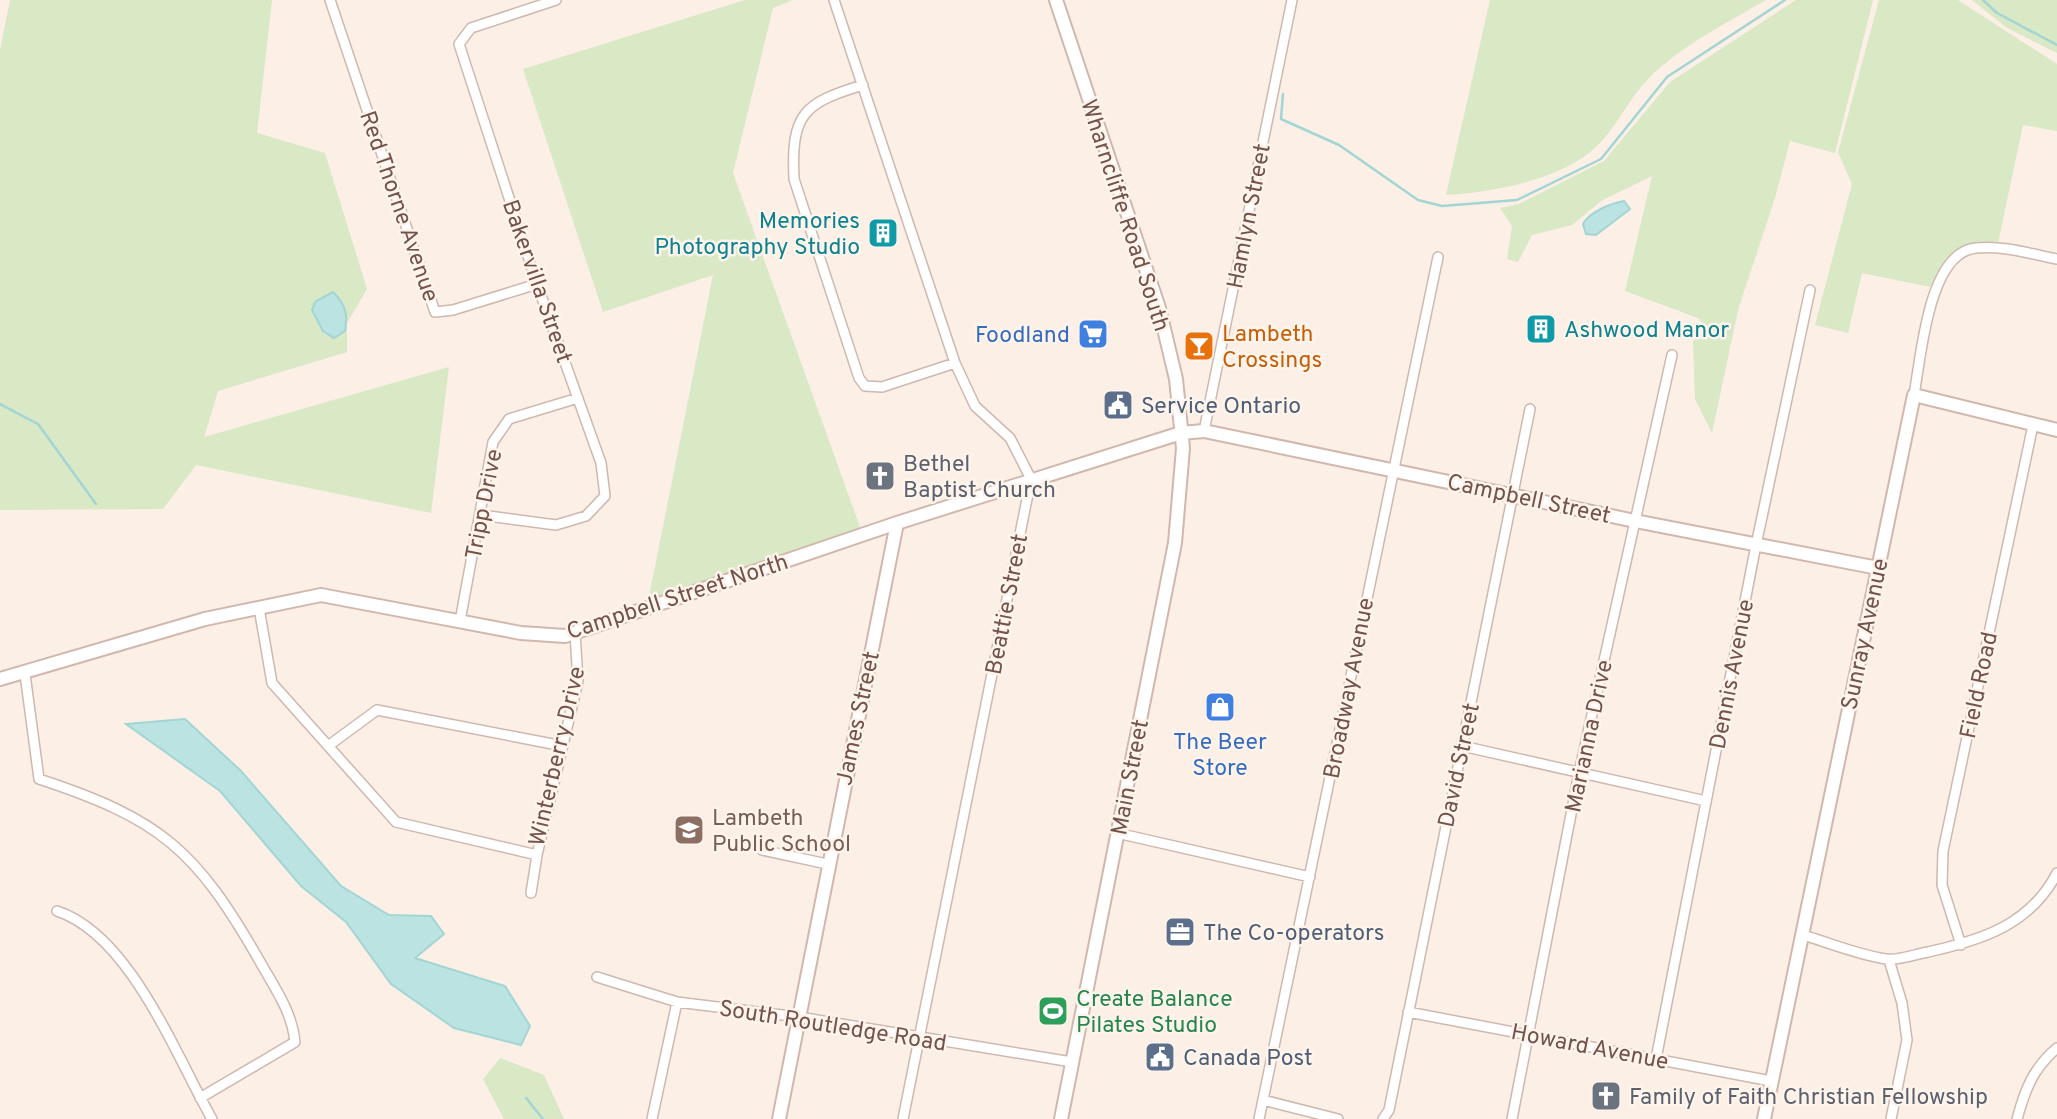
<svg xmlns="http://www.w3.org/2000/svg" width="2057" height="1119" font-family="Overpass,sans-serif">
	<rect width="100%" height="100%" fill="#fbefe6"/>
	<path fill="#d9e8c5" d="M10,0H272L257,133L325,153L367,289L347,323V352L218,391L204,437L449,367L431,513L196,465L163,509L0,510V50Z
		M745,0H793L773,8L733,173L865,541L646,612L713,275L603,312L523,69Z
		M1490,0H1766C1727,23 1682,45 1650,77C1629,97 1618,126 1597,146C1562,180 1493,192 1446,195Z
		M1796,0H1873L1835,153L1790,141L1775,198L1738,310L1712,433L1695,399L1693,341L1707,328L1698,318L1625,291L1652,176L1601,201L1572,225L1532,235L1518,262L1507,259L1512,226L1500,208L1519,204L1604,161L1670,82Z
		M1879,0H1958L2057,64V131L2023,125L1998,243C1965,249 1947,257 1930,287L1862,273L1848,333L1815,325L1852,184L1838,152Z
		M1972,0H2057V53L2007,28Z
		M500,1058L544,1075L564,1119H504L483,1079Z"/>
	<path fill="#bbe3e2" stroke="#a2d5d4" stroke-width="2" d="M1624,201L1630,209L1596,235L1586,234L1583,224C1589,212 1612,203 1624,201Z
		M333,292C346,305 348,314 345,331L334,338L323,331L312,310L315,302Z
		M185,719L241,771L341,886L389,915L431,916L444,934L415,958L505,986L530,1026L521,1045L454,1028L391,984L346,922L301,886L220,791L126,724Z"/>
	<g fill="none" stroke-linecap="round" stroke-linejoin="round">
		<path stroke="#a2d5d4" stroke-width="2.5" d="M1983,0L1997,13L2057,45
			M1283,94L1281,119L1339,145L1418,200L1442,206L1517,200L1601,159L1667,77L1785,0
			M0,404L38,424L96,504
			M526,1098L543,1119"/>
		<g stroke="#ceb8b0" stroke-width="12">
			<path id="street" d="M330,0L435,312L453,310L537,284
				M834,0L955,363L975,406L1010,438L1031,479L903,1119
				M863,85C803,103 791,114 794,179L859,378L865,386L882,387L955,363
				M1914,395C1921,358 1928,252 1976,248C2003,245 2031,254 2057,259
				M1204,431L1292,0
				M481,515L556,525L586,516L605,496L601,463L537,284L459,44L471,28L556,0
				M259,608L272,683L396,822L537,855L578,681L575,633
				M460,621L493,442L509,419L578,398
				M25,674L39,779C161,819 196,850 259,960C274,987 292,1011 295,1042L200,1098
				M328,746L377,710L563,746
				M1462,746L1706,801
				M1117,833L1310,877
				M762,850L827,864
				M531,893L537,855
				M57,911C130,935 175,1054 212,1119
				M1803,935C1830,943 1858,955 1886,959C1898,961 1916,954 1928,952C1982,940 2030,925 2057,873
				M1961,945L1942,885L1943,851L2033,425
				M1889,960L1902,1003L1907,1040L1891,1119
				M597,977L677,1002L799,1017L1072,1062
				M1408,1012L1771,1081
				M1656,1059L1755,550L1810,290
				M1263,1100L1338,1119
				M652,1119L677,1002
				M1259,1119L1438,257
				M1383,1119L1389,1110L1530,409
				M1512,1119L1579,773L1672,355
				M2017,1119C2025,1090 2033,1068 2057,1048"/>
		</g>
		<g stroke="#d1b7ad" stroke-width="16">
			<path id="secondary" d="M1056,0L1159,308L1176,379L1183,448L1175,543L1061,1119
				M0,679L205,619L321,595L521,633L565,636L897,523L1181,433L1204,431L1635,521L1878,568
				M779,1119L897,523
				M1764,1119L1914,395L2057,430"/>
		</g>
		<use href="#street" stroke="#fff" stroke-width="9"/>
		<use href="#secondary" stroke="#fff" stroke-width="12"/>
	</g>
	<defs>
		<g id="building-square" transform="scale(1.575)"><rect x="-9" y="-9" width="18" height="18" rx="4" fill="#0f9aa8" stroke="#fef4ec"/><path d="M-4-6H4V6H1V3H-1V6H-4ZM-2.5-4.3h1.7v1.8h-1.7ZM.8-4.3h1.7v1.8H.8ZM-2.5-1h1.7V.8h-1.7ZM.8-1h1.7V.8H.8Z" fill="#fff"/></g>
		<g id="supermarket-square" transform="scale(1.575)"><rect x="-9" y="-9" width="18" height="18" rx="4" fill="#3f7fe0" stroke="#fef4ec"/><path d="M-6-5.5h2.5l.6 2H6L4.5 2H-2.5L-4.4-4H-6ZM-1.5 3.2a1.3 1.3 0 1 0 .1 0ZM3 3.2a1.3 1.3 0 1 0 .1 0Z" fill="#fff"/></g>
		<g id="bar-square" transform="scale(1.575)"><rect x="-9" y="-9" width="18" height="18" rx="4" fill="#e8710a" stroke="#fef4ec"/><path d="M-6-5H6L.8 .8V4.5H3.5V6h-7V4.5H-.8V.8Z" fill="#fff"/></g>
		<g id="civic-square" transform="scale(1.575)"><rect x="-9" y="-9" width="18" height="18" rx="4" fill="#5c6f8a" stroke="#fef4ec"/><path d="M-.6-6.5H3V-4.5H.6V-3L4-1V1h2V6H-6V1h2V-1L-.6-3ZM-1.2 2.5V6h2.4V2.5Z" fill="#fff"/></g>
		<g id="church-square" transform="scale(1.575)"><rect x="-9" y="-9" width="18" height="18" rx="4" fill="#6b7280" stroke="#fef4ec"/><path d="M-1.2-6h2.4v3.5h3.3v2.4h-3.3V6h-2.4V-.1h-3.3v-2.4h3.3Z" fill="#fff"/></g>
		<g id="shop-square" transform="scale(1.575)"><rect x="-9" y="-9" width="18" height="18" rx="4" fill="#3f7fe0" stroke="#fef4ec"/><path d="M-5-2.5h2.3a2.7 3.5 0 0 1 5.4 0H5L5.5 6h-11ZM-1.5-2.5h3a1.5 2.3 0 0 0-3 0Z" fill="#fff"/></g>
		<g id="school-square" transform="scale(1.575)"><rect x="-9" y="-9" width="18" height="18" rx="4" fill="#8d6e63" stroke="#fef4ec"/><path d="M0-5L7-2L0 1L-7-2ZM-4 1L0 2.5L4 1V4Q0 6-4 4Z" fill="#fff"/></g>
		<g id="office-square" transform="scale(1.575)"><rect x="-9" y="-9" width="18" height="18" rx="4" fill="#5c6f8a" stroke="#fef4ec"/><path d="M-6-3h4V-5.5h4V-3h4V5H-6ZM-1-4.5V-3h2v-1.5ZM-6 0V1H6V0Z" fill="#fff"/></g>
		<g id="stadium-square" transform="scale(1.575)"><rect x="-9" y="-9" width="18" height="18" rx="4" fill="#2e9e5b" stroke="#fef4ec"/><path d="M0-5a6.5 5 0 1 0 0 10a6.5 5 0 1 0 0-10ZM-3.5-1.8h7v3.6h-7Z" fill="#fff"/></g>
	</defs>
	<g fill-rule="evenodd">
		<use href="#building-square" x="883" y="233"/>
		<use href="#building-square" x="1541" y="329"/>
		<use href="#supermarket-square" x="1093" y="334"/>
		<use href="#bar-square" x="1199" y="346"/>
		<use href="#civic-square" x="1118" y="405"/>
		<use href="#church-square" x="880" y="476"/>
		<use href="#shop-square" x="1220" y="707"/>
		<use href="#school-square" x="689" y="830"/>
		<use href="#office-square" x="1180" y="932"/>
		<use href="#stadium-square" x="1053" y="1011"/>
		<use href="#civic-square" x="1160" y="1057"/>
		<use href="#church-square" x="1606" y="1096"/>
	</g>
	<g text-anchor="middle" stroke-width="5" stroke-linejoin="round" paint-order="stroke">
		<g font-size="23" fill="#73534c" stroke="#fef4ec">
			<text transform="translate(400 206) rotate(71)" y="8">Red Thorne Avenue</text>
			<text transform="translate(1126 215) rotate(72)" y="8">Wharncliffe Road South</text>
			<text transform="translate(1248 216) rotate(-79)" y="8">Hamlyn Street</text>
			<text transform="translate(538 281) rotate(71)" y="8">Bakervilla Street</text>
			<text transform="translate(1529 498) rotate(12)" y="8">Campbell Street</text>
			<text transform="translate(483 504) rotate(-79)" y="8">Tripp Drive</text>
			<text transform="translate(677 596) rotate(-18)" y="8">Campbell Street North</text>
			<text transform="translate(1006 604) rotate(-79)" y="8">Beattie Street</text>
			<text transform="translate(1864 634) rotate(-78)" y="8">Sunray Avenue</text>
			<text transform="translate(1731 674) rotate(-79)" y="8">Dennis Avenue</text>
			<text transform="translate(1978 685) rotate(-78)" y="8">Field Road</text>
			<text transform="translate(1348 688) rotate(-79)" y="8">Broadway Avenue</text>
			<text transform="translate(857 718) rotate(-78)" y="8">James Street</text>
			<text transform="translate(1588 736) rotate(-78)" y="8">Marianna Drive</text>
			<text transform="translate(556 756) rotate(-77)" y="8">Winterberry Drive</text>
			<text transform="translate(1458 765) rotate(-78)" y="8">David Street</text>
			<text transform="translate(1129 777) rotate(-79)" y="8">Main Street</text>
			<text transform="translate(833 1025) rotate(9)" y="8">South Routledge Road</text>
			<text transform="translate(1590 1046) rotate(11)" y="8">Howard Avenue</text>
		</g>
		<g font-size="23" fill="#0d838f" stroke="#fef4ec" text-anchor="end">
			<text x="860" y="228">Memories<tspan x="860" dy="26">Photography Studio</tspan></text>
			<text x="1564" y="337" text-anchor="start">Ashwood Manor</text>
		</g>
		<g font-size="23" fill="#c56008" stroke="#fef4ec" text-anchor="start">
			<text x="1222" y="341">Lambeth<tspan x="1222" dy="26">Crossings</tspan></text>
		</g>
		<g font-size="23" fill="#366cbe" stroke="#fef4ec" text-anchor="end">
			<text x="1070" y="342">Foodland</text>
			<text x="1220" y="749" text-anchor="middle">The Beer<tspan x="1220" dy="26">Store</tspan></text>
		</g>
		<g font-size="23" fill="#4e5e75" stroke="#fef4ec" text-anchor="start">
			<text x="1141" y="413">Service Ontario</text>
			<text x="1203" y="940">The Co-operators</text>
			<text x="1183" y="1065">Canada Post</text>
		</g>
		<g font-size="23" fill="#5b616d" stroke="#fef4ec" text-anchor="start">
			<text x="903" y="471">Bethel<tspan x="903" dy="26">Baptist Church</tspan></text>
			<text x="1629" y="1104">Family of Faith Christian Fellowship</text>
		</g>
		<g font-size="23" fill="#785e54" stroke="#fef4ec" text-anchor="start">
			<text x="712" y="825">Lambeth<tspan x="712" dy="26">Public School</tspan></text>
		</g>
		<g font-size="23" fill="#27864d" stroke="#fef4ec" text-anchor="start">
			<text x="1076" y="1006">Create Balance<tspan x="1076" dy="26">Pilates Studio</tspan></text>
		</g>
	</g>
</svg>
